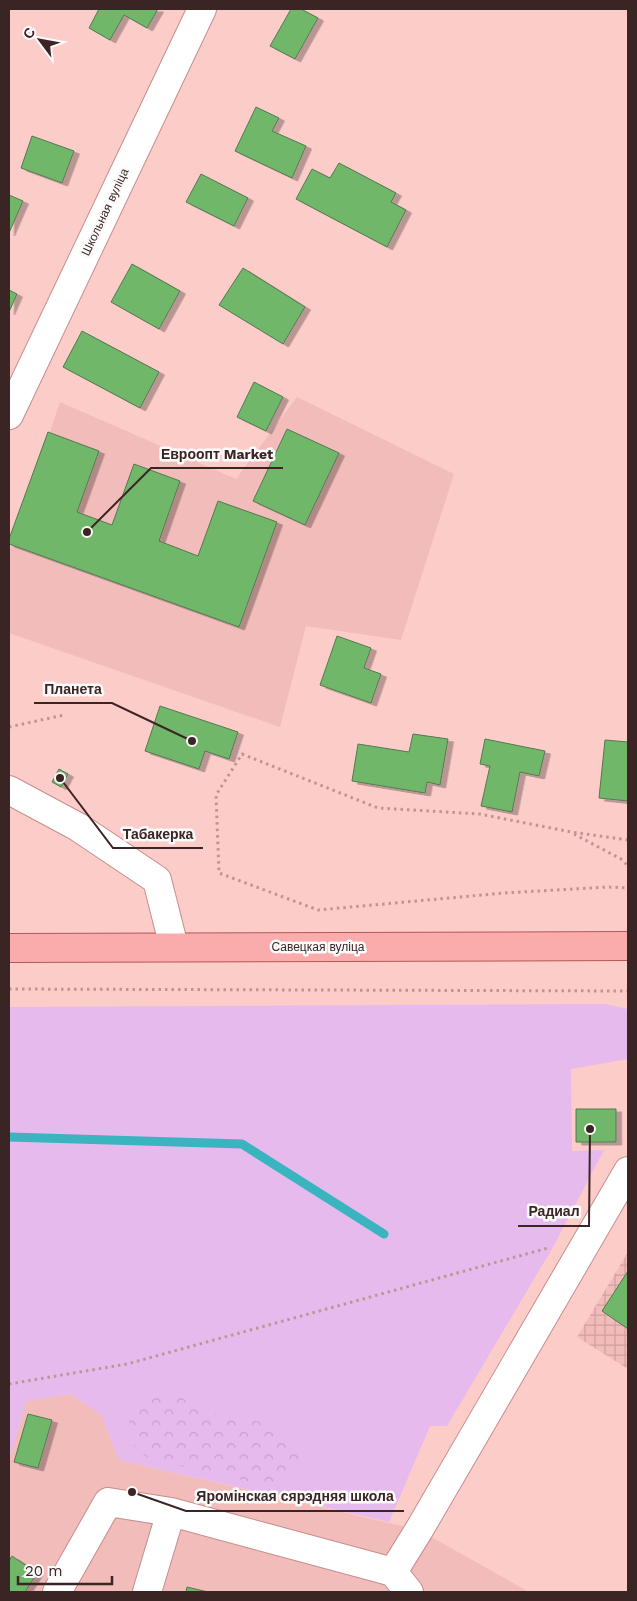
<svg xmlns="http://www.w3.org/2000/svg" width="637" height="1601" font-family="'Work Sans',sans-serif">
	<defs>
		<pattern id="industrial-grid" width="8" height="8" patternUnits="userSpaceOnUse" patternTransform="scale(1.25)"><rect width="8" height="8" fill="#f1bcb9"/><path d="M0 4h8M4 0v8" fill="none" stroke="#d0a19f"/></pattern>
		<pattern id="forest-crowns" width="20" height="18" patternUnits="userSpaceOnUse" patternTransform="scale(1.25)"><rect width="20" height="18" fill="#e6baec"/><path d="M2 6a3 3 0 1 1 6 0M12 15a3 3 0 1 1 6 0" fill="none" stroke="#c6a0ca"/></pattern>
		<filter id="shadow"><feDropShadow dx="5.5" dy="3" stdDeviation="0" flood-color="#0004"/></filter>
	</defs>
	<rect width="100%" height="100%" fill="#fcccc9"/>
	<path fill="#f1bcb9" d="M297,397L454,474L401,640L306,626L280,727L9,633V553L60,402L236,479Z
		M70,1394L101,1415L119,1460L419,1530L529,1592H9V1461L26,1401Z"/>
	<path fill="url(#industrial-grid)" d="M628,1252V1369L577,1337Z"/>
	<path fill="#e6baec" d="M605,1004L628,1009V1059L571,1069L572,1151L604,1150L553,1247L447,1426H430L389,1522L119,1460L101,1415L70,1394L26,1401L9,1461V1007Z"/>
	<path fill="url(#forest-crowns)" d="M161,1394C166,1394 171,1395 176,1396C189,1399 201,1409 214,1413C244,1422 278,1415 297,1446C300,1452 301,1462 297,1468C288,1480 280,1483 265,1485L162,1462C154,1460 146,1458 140,1452C123,1436 126,1410 145,1397C149,1395 156,1395 161,1394Z"/>
	<g fill="none" stroke-linecap="round" stroke-linejoin="round">
		<path stroke="#3ab4be" stroke-width="9" d="M9,1137L242,1144L384,1234"/>
	</g>
	<path fill="#6fb76a" stroke="#557852" filter="url(#shadow)" d="M99,9H158L147,28L124,15L110,40L89,28Z
		M291,9H301L318,18L295,59L270,46Z
		M256,107L279,118L272,131L306,146L292,178L235,151Z
		M32,136L74,151L62,183L21,168Z
		M339,163L396,193L391,202L406,210L387,247L296,199L312,169L330,178Z
		M201,174L248,198L234,226L186,202Z
		M9,195L23,201L9,233Z
		M132,264L180,291L159,329L111,302Z
		M243,268L305,307L283,344L219,305Z
		M9,290L17,294L9,312Z
		M82,331L159,372L140,408L63,367Z
		M254,382L283,397L266,431L237,417Z
		M287,429L339,453L305,525L253,501Z
		M48,432L99,451L77,512L112,525L134,464L180,481L159,541L198,556L218,501L277,522L239,627L9,544V539Z
		M337,636L371,648L364,668L381,674L371,703L320,685Z
		M160,706L238,732L229,759L205,751L199,769L145,751Z
		M413,734L448,739L440,785L427,782L425,793L352,781L358,744L409,752Z
		M485,739L545,751L539,776L520,772L512,812L481,806L490,766L480,764Z
		M605,740L628,742V801L599,798Z
		M59,769L68,774L61,787L52,782Z
		M576,1109H616V1142H576Z
		M628,1271V1329L602,1311Z
		M28,1414L52,1420L38,1468L14,1462Z
		M12,1556L37,1573L25,1592H9V1561Z
		M187,1587L208,1592H186Z"/>
	<g fill="none" stroke-linecap="round" stroke-linejoin="round">
		<g stroke="#c68e8b" stroke-width="30">
			<path id="minor" d="M9,415L202,9
				M9,790L78,827L157,880L174,947
				M393,1572L419,1530L628,1171
				M57,1592L108,1502L171,1512L393,1572L409,1592
				M147,1592L171,1512"/>
		</g>
		<g stroke="#b45857" stroke-width="30">
			<path id="major" d="M9,948L628,946"/>
		</g>
		<path stroke="#bd9693" stroke-width="3" stroke-dasharray="2.5 4" stroke-linecap="butt" d="M9,727L64,715
			M574,834L621,859L628,866
			M628,840L571,832L480,814L378,808L242,754L216,795L219,873L318,910L504,893L608,887L628,888
			M9,989L628,991
			M9,1384L127,1364L548,1248"/>
		<use href="#minor" stroke="#fff" stroke-width="28"/>
		<use href="#major" stroke="#f9acab" stroke-width="28"/>
	</g>
	<g text-anchor="middle" stroke-width="5" stroke-linejoin="round" paint-order="stroke">
		<g font-size="12" fill="#3b2524" stroke="#fafafa">
			<text transform="translate(105 212) rotate(-65)" y="4">Школьная вуліца</text>
			<text x="318" y="951">Савецкая вуліца</text>
		</g>
	</g>
	<path fill="none" stroke="#3b2524" stroke-width="2" d="M87 532L151 468H283M192 741L112 703H34M60 778L113 848H203M590 1129L589 1226H518M132 1492L186 1511H404"/>
	<g fill="#3b2524" stroke="#fafafa" stroke-width="2">
		<circle cx="87" cy="532" r="5"/>
		<circle cx="192" cy="741" r="5"/>
		<circle cx="60" cy="778" r="5"/>
		<circle cx="590" cy="1129" r="5"/>
		<circle cx="132" cy="1492" r="5"/>
	</g>
	<g font-size="14" text-anchor="middle" font-weight="bold" fill="#3b2524" stroke="#fafafa" stroke-width="5" stroke-linejoin="round" paint-order="stroke">
		<text x="217" y="459">Евроопт Market</text>
		<text x="73" y="694">Планета</text>
		<text x="158" y="839">Табакерка</text>
		<text x="554" y="1216">Радиал</text>
		<text x="295" y="1501">Яромінская сярэдняя школа</text>
	</g>
	<rect width="637" height="1601" fill="none" stroke="#3b2524" stroke-width="20"/>
	<g transform="translate(40 40) rotate(302)" stroke="#fafafa" stroke-width="4" paint-order="stroke">
	<path d="M0-4L9 19L0 12L-9 19Z" fill="#3b2524"/>
	<text y="-8" font-size="14" font-weight="bold" text-anchor="middle" fill="#3b2524">С</text>
	</g>
	<path d="M18 1576v8h94v-8" fill="none" stroke="#3b2524" stroke-width="2.5"/>
	<text x="25" y="1576" font-size="15" fill="#3b2524" stroke="#fafafa" stroke-width="4" paint-order="stroke">20 m</text>
</svg>
